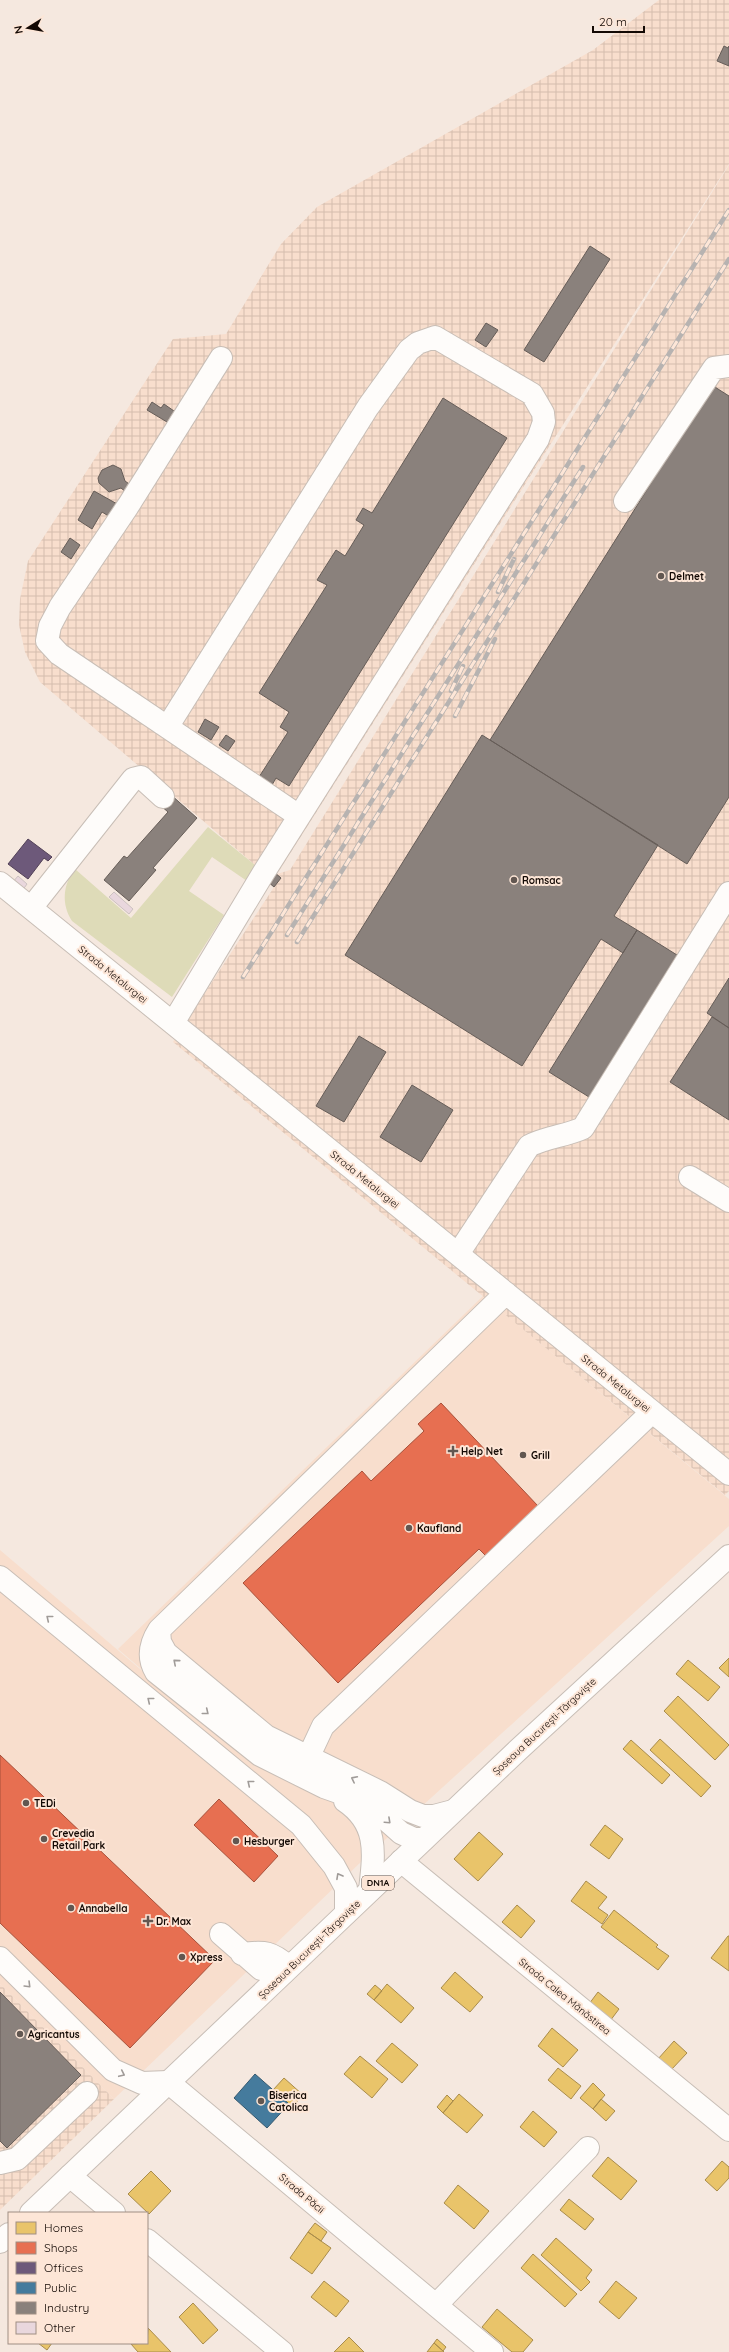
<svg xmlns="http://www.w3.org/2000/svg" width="729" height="2352" font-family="Quicksand,sans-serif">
	<defs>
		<pattern id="industrial-grid" width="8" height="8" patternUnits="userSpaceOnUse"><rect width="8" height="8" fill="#f8decd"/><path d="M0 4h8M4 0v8" fill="none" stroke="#d4bdae"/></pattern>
	</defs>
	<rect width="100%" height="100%" fill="#f5e8df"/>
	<path fill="#f8decd" d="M483,1296L729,1499V1526L363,1860L114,2099L0,1984V1550L253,1765L118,1649Z"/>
	<path fill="url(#industrial-grid)" d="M659,0H729V164L277,874L290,870L729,165V1491L725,1495L173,1042L274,887L267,881L255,865L40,682L25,652L19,625L20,599L28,561L173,339L226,334L281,244L317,207L593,50Z
		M0,1984L114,2099L0,2210Z"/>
	<path fill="#dedbb8" d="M208,827L255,865L247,881L212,857L189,891L224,915L172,997L72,921C61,904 63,884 75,869L131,918Z"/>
	<path fill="#e9c46a" stroke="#a98c4b" d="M729,1658V1677L719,1668Z
		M688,1660L720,1687L708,1701L676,1674Z
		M678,1696L729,1745L715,1760L664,1711Z
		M660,1739L711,1786L701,1797L650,1750Z
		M631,1740L670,1775L662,1784L623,1749Z
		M605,1825L623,1839L609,1859L590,1845Z
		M479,1832L503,1854L478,1881L454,1859Z
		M586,1881L607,1897L598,1908L608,1915L602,1924L571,1901Z
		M517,1905L535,1921L521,1938L502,1922Z
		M614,1910L658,1945L656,1947L669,1956L658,1970L601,1927Z
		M728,1936H729V1971L711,1958Z
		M455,1972L483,1997L470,2012L441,1988Z
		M387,1984L414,2008L401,2023L374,2000Z
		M375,1985L382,1991L374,2000L367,1994Z
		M598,1992L619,2009L610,2021L589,2004Z
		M552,2028L578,2050L563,2067L538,2046Z
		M674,2041L687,2053L671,2070L658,2059Z
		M392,2043L418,2065L402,2083L376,2061Z
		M360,2056L388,2079L372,2098L344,2074Z
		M558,2068L581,2086L571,2099L548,2080Z
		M284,2078L303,2095L292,2107L273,2090Z
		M593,2083L605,2095L593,2109L580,2098Z
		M459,2094L483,2115L467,2133L443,2113Z
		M447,2095L453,2101L443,2113L437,2107Z
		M601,2099L615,2111L606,2121L593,2109Z
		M533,2111L557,2132L544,2147L520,2127Z
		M608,2157L637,2181L621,2200L592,2176Z
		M722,2161L729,2167V2178L717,2191L705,2180Z
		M151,2171L171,2191L149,2214L128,2194Z
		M458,2185L489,2211L474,2229L444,2203Z
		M569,2199L594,2219L585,2230L560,2210Z
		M315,2223L327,2232L321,2241L308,2232Z
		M308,2232L331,2248L312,2274L290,2258Z
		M556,2238L592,2270L586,2278L590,2282L581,2291L541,2255Z
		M533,2254L577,2294L565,2307L521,2268Z
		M324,2281L349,2301L336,2317L311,2297Z
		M616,2281L637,2298L619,2319L599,2302Z
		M193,2303L218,2330L203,2344L179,2317Z
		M497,2309L533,2340L523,2352H512L482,2327Z
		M148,2328L171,2352H138L131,2344L147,2343Z
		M349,2337L364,2352H334Z
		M437,2339L446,2347L443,2351L434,2343Z
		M38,2343H52L47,2350Z
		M434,2343L443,2351L444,2352H427Z"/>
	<path fill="#e76f51" stroke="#a7503a" d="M441,1403L538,1506L486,1556L479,1549L338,1683L243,1583L362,1471L371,1481L424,1431L418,1424Z
		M0,1755L215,1960L130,2048L0,1923Z
		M219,1799L278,1856L254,1882L194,1825Z"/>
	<path fill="#6d597a" stroke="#524157" d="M28,839L52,857L48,861L44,858L28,879L8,864Z"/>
	<path fill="#457b9d" stroke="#36596f" d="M255,2074L289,2104L267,2128L234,2098Z"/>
	<path fill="#8a817c" stroke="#665d58" d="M724,46L728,48L729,46V66L717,61Z
		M590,246L610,259L544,362L524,350Z
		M486,323L498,330L486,347L475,340Z
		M707,382L729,396V797L687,864L490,740L695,413Z
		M443,398L507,438L289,786L276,778L272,785L259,777L288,732L280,727L289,712L259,693L327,585L317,580L336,550L345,556L364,525L356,520L363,508L372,513Z
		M152,402L161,408L164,404L174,411L167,422L147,410Z
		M113,465L121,469L125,481L132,486L127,493L121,488L109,492L99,483L98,478L102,470Z
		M94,491L119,505L115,520L102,512L92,529L78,520Z
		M70,538L80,545L71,559L61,552Z
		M205,719L219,727L211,740L198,732Z
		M226,735L235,741L228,751L219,745Z
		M482,735L658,845L614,916L637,930L623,953L601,939L522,1066L345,955Z
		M170,794L197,818L153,868L156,870L129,901L104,880L124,856L127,858L168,812L160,805Z
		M274,872L281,878L274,887L267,881Z
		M637,930L677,955L589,1097L549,1072Z
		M729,978V1028L707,1013Z
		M712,1017L729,1028V1120L670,1082Z
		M359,1036L386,1052L344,1122L316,1106Z
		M412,1085L453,1110L421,1162L380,1137Z
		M0,1992L81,2075L7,2148L0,2141Z"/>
	<path fill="#e9d7dd" stroke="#cdc2c1" d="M18,876L27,884L22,891L12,883Z
		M114,892L133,909L129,914L109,897Z"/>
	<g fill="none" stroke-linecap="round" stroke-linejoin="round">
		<g stroke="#c8beb6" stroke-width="24">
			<path id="minor" d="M221,358L128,506L60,607L50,626L47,641L59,654L299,816
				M625,501L714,368L729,366
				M168,726L368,407L409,350L418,343L435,337L532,394L543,413L544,422L538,439L264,872L173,1023
				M0,883L729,1474
				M31,908L133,779L141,777L163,797
				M690,1177L729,1201
				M458,1254L529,1146C546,1137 566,1136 583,1128L729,893
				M0,1577L301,1825L334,1866L346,1888V1913
				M159,1630L160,1642L166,1653L266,1736L380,1792L410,1811L423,1816H434L453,1811
				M300,1775L323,1726L652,1412
				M345,1801C379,1824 374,1854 370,1890
				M424,1839H414L401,1833L374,1809L361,1800L324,1787L260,1755L156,1672C147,1657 150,1644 159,1630L506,1293
				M401,1861L729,2130
				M221,1934L261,1969L283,1973
				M242,1954C265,1951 272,1952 289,1967
				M0,1958L113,2070L142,2083L168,2082L492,2352
				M0,2163L17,2159L87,2093
				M70,2176L114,2213
				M147,2240L282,2352
				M437,2304L588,2148"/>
		</g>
		<g stroke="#c8beb6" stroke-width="24">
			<path id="major" d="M31,2213L518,1750L729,1556
				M0,2242L9,2234"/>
		</g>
		<use href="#minor" stroke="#fefcfa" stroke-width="22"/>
		<use href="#major" stroke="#fefcfa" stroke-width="22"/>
		<g stroke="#b7b3b1" stroke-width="4.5">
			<path id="rail" d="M498,592L514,559
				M451,691L463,666
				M455,716L495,639
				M287,935L583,467
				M297,942L729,259
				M243,977L729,210"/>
		</g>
		<use href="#rail" stroke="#fde6d7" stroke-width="3" stroke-dasharray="9" stroke-linecap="butt"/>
	</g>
	<defs><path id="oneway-chevron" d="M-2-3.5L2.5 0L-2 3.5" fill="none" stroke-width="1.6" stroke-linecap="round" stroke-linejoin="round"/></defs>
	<g stroke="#a09b98">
		<use href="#oneway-chevron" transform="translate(49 1618) rotate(-141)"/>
		<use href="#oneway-chevron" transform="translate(176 1662) rotate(-139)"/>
		<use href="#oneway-chevron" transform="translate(150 1700) rotate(-141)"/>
		<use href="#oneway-chevron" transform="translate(206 1712) rotate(39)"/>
		<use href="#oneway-chevron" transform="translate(354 1779) rotate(-153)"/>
		<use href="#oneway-chevron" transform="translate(250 1783) rotate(-141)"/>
		<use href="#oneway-chevron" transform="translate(388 1821) rotate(43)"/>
		<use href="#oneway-chevron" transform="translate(339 1876) rotate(-119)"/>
		<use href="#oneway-chevron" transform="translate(28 1985) rotate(45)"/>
		<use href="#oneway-chevron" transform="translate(122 2074) rotate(25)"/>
	</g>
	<g fill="#625751" stroke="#fde6d7" stroke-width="1.5">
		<circle cx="661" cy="576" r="4"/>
		<circle cx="514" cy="880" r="4"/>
		<path d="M451 1445h4v4h4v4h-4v4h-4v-4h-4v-4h4z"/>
		<circle cx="523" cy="1455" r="4"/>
		<circle cx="409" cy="1528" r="4"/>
		<circle cx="26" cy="1803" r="4"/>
		<circle cx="44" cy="1839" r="4"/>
		<circle cx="236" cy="1841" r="4"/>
		<circle cx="71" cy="1908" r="4"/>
		<path d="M146 1915h4v4h4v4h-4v4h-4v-4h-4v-4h4z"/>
		<circle cx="182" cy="1957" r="4"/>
		<circle cx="20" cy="2034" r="4"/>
		<circle cx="261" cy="2101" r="4"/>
	</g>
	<g text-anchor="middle" stroke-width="4" stroke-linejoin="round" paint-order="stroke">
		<rect fill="#fde6d7" stroke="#594b43" stroke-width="1" x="362" y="1876" width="32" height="14" rx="3"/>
		<g font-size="9" font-weight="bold" fill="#130904">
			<text x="378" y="1886">DN1A</text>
		</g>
		<g font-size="10" font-weight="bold" fill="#130904" stroke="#fde6d7" text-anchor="start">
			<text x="669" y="580">Delmet</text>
			<text x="522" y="884">Romsac</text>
			<text x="461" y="1455">Help Net</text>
			<text x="531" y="1459">Grill</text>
			<text x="417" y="1532">Kaufland</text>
			<text x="34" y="1807">TEDi</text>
			<text x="52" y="1837">Crevedia<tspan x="52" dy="12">Retail Park</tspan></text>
			<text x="244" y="1845">Hesburger</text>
			<text x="79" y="1912">Annabella</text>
			<text x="156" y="1925">Dr. Max</text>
			<text x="190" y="1961">Xpress</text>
			<text x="28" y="2038">Agricantus</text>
			<text x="269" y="2099">Biserica<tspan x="269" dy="12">Catolica</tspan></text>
		</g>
		<g font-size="10" fill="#130904" stroke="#fde6d7">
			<text transform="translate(113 974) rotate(39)" y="4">Strada Metalurgiei</text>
			<text transform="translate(365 1179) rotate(39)" y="4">Strada Metalurgiei</text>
			<text transform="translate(616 1383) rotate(39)" y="4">Strada Metalurgiei</text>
			<text transform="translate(544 1726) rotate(-43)" y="4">Șoseaua București-Târgoviște</text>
			<text transform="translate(309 1949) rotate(-44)" y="4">Șoseaua București-Târgoviște</text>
			<text transform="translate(565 1996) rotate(39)" y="4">Strada Calea Mănăstirea</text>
			<text transform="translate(302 2193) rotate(40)" y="4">Strada Păcii</text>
		</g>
	</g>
	<rect x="8" y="2212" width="140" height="132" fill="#fde6d7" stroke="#9f8e83"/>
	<rect x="16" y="2222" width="20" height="12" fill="#e9c46a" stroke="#9f8e83"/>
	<text x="44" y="2232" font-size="12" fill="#130904">Homes</text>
	<rect x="16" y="2242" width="20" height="12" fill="#e76f51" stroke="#9f8e83"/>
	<text x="44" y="2252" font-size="12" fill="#130904">Shops</text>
	<rect x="16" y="2262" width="20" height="12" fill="#6d597a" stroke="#9f8e83"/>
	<text x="44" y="2272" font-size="12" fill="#130904">Offices</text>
	<rect x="16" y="2282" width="20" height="12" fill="#457b9d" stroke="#9f8e83"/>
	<text x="44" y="2292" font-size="12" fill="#130904">Public</text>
	<rect x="16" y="2302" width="20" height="12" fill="#8a817c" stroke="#9f8e83"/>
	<text x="44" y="2312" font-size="12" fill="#130904">Industry</text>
	<rect x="16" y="2322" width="20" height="12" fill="#e9d7dd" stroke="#9f8e83"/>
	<text x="44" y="2332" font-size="12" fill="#130904">Other</text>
	<g transform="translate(28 28) rotate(259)" stroke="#fde6d7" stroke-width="3" paint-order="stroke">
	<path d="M0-3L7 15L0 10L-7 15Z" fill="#130904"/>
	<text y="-6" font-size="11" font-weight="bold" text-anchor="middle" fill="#130904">N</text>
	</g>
	<path d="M593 26v6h51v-6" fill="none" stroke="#130904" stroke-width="2"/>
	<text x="599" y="26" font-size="12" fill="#130904" stroke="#fde6d7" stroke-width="3" paint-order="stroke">20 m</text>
</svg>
